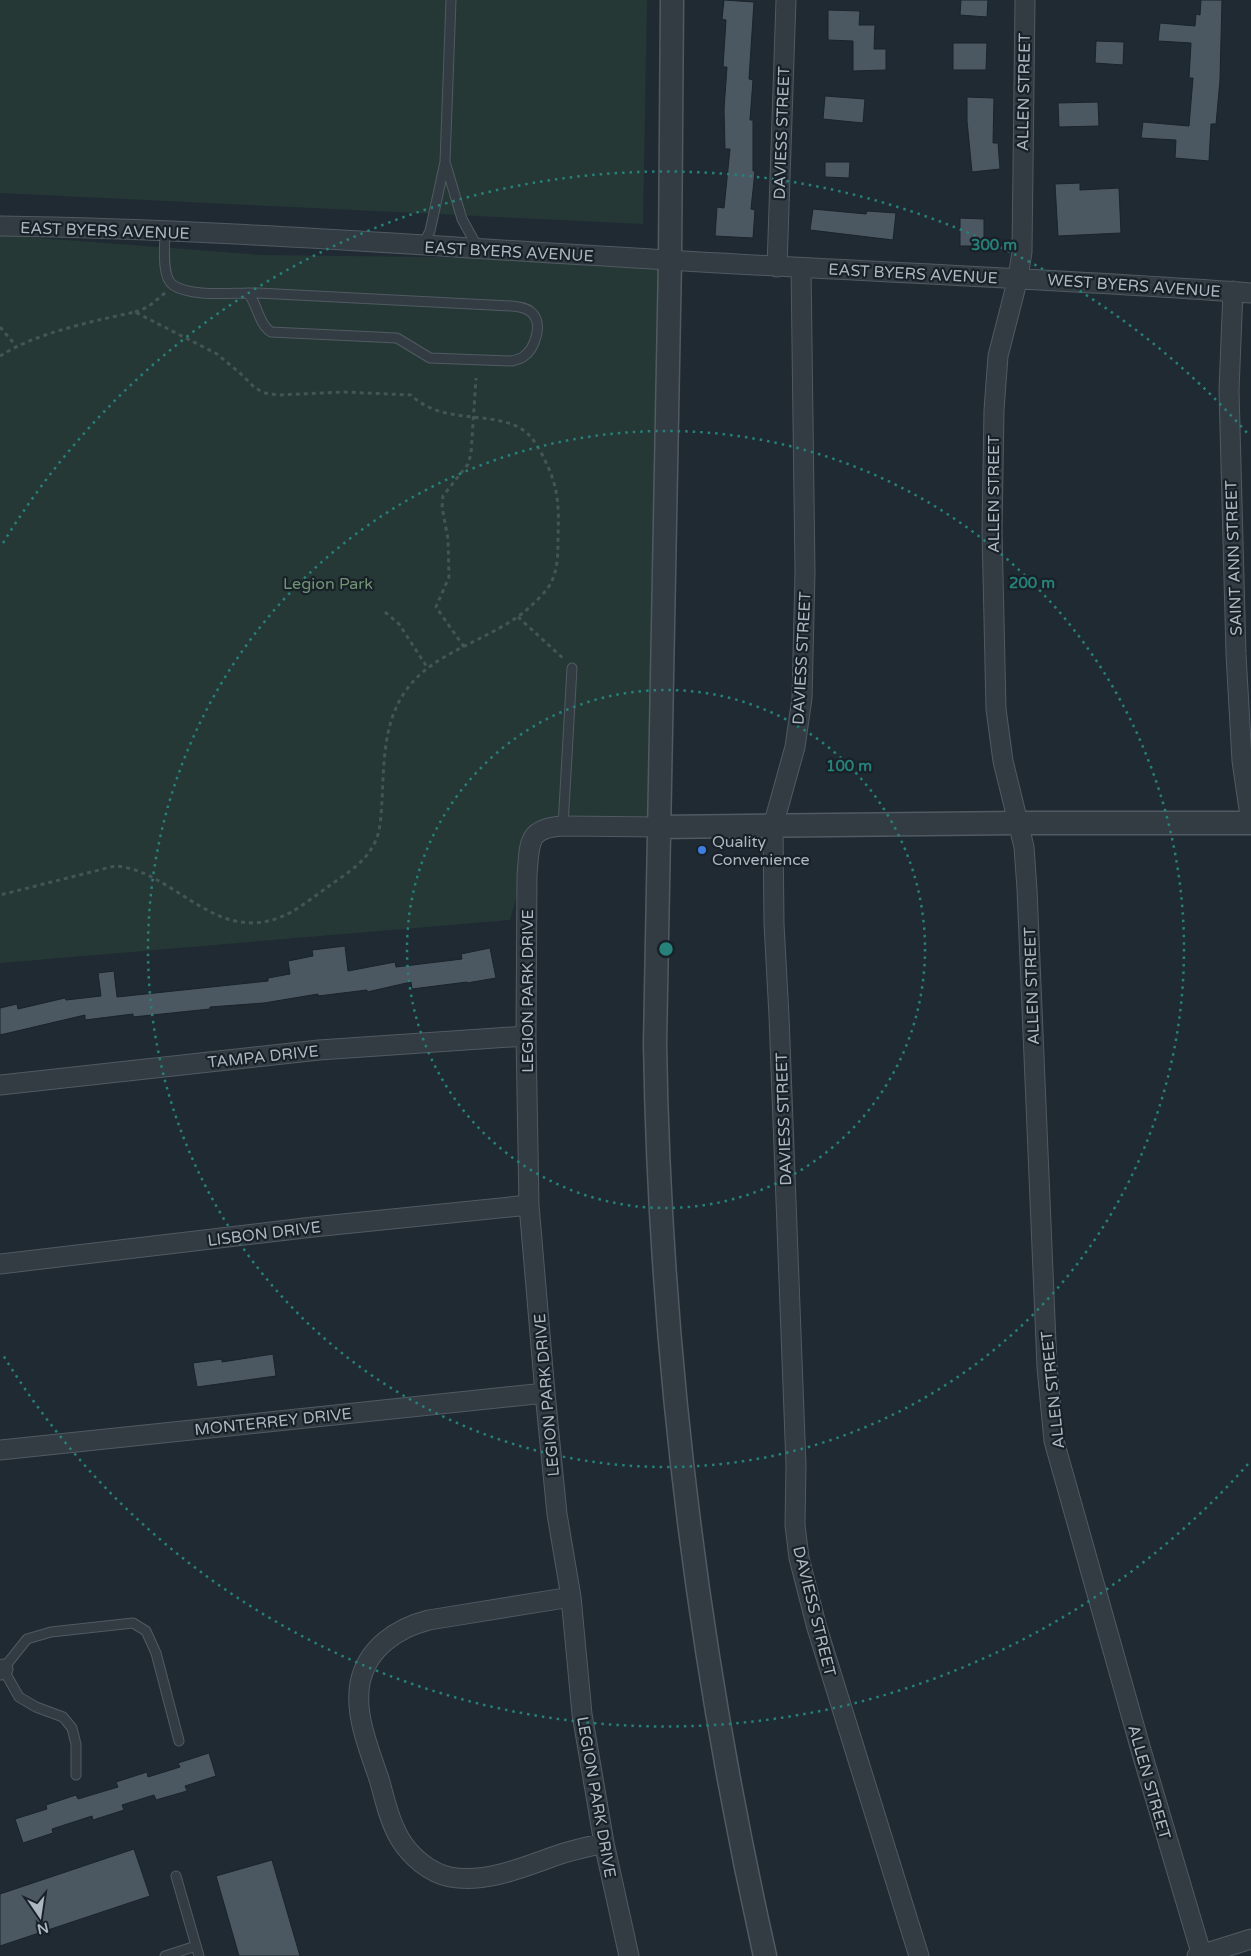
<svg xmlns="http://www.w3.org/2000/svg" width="1251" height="1956" font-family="'Varela Round',sans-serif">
	<rect width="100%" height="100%" fill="#202a33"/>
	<path fill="#253836" d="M0,0H647L643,224L0,193Z
		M0,235L261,255L670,260L660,827L533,839L510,920L0,963Z"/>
	<path fill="#4b5761" stroke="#1b232a" d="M724,0L754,2L749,79L753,80L750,120H753V171H755L751,209L755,210L753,238L715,236L717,207L724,208L730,149H725L724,109L727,67H723L726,20L722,19Z
		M961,0H988L987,17L960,15Z
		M1201,0H1222L1220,80L1216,124H1211L1209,161L1175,158L1176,140L1141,138L1143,122L1189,126L1193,78H1189L1191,43L1158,41L1160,23L1195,26L1196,14L1200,15Z
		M828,10L860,11L859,25H875L874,49H886V70L853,71V41L828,40Z
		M1096,41L1124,42L1123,65L1095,63Z
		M953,43H987L986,70H953Z
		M825,96L865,99L863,123L823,119Z
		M967,97L994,98L993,143H998L1000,169L972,172L967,121Z
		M1098,102L1099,126L1059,127L1058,103Z
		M825,162H850L849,178L825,177Z
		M1080,183V190L1119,188L1121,233L1058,236L1055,184Z
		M813,209L866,214L867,211L896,213L893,240L810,230Z
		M960,218L984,219V246H960Z
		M345,946L348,971L395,962L396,967L462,959L461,954L490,948L496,978L467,983V982L412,989L411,982L367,992V990L318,996V994L264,1003L210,1007V1009L133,1017V1014L85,1020V1015L0,1035V1008L17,1004L18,1009L65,998L66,1000L101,996L98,973L114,971L117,997L268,981V978L290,974L288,961L313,956L312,950Z
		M273,1354L276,1376L197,1387L193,1363L222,1359V1362Z
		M209,1753L216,1776L185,1786L187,1791L156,1800L154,1795L122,1805L124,1810L93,1820L92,1816L52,1829L53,1833L23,1843L15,1819L47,1809L46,1805L76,1795L78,1799L118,1787L116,1782L147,1772L148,1777L180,1767L178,1763Z
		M134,1849L150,1896L0,1946V1894Z
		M272,1860L300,1956H239L216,1876Z"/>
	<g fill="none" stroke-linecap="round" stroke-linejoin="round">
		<g stroke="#515a62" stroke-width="11">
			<path id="service" d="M446,165L462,219L478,248
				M165,231C165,244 161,277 173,285C192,298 235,292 258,293C343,298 428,302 512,306C519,307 525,307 531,312C544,323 535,349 523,357C520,359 515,360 512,361L430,358L397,338L271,332C258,323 258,305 248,293
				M422,246L430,231L445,162L451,0
				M563,826L572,668
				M76,1775V1744L72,1728L63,1717L36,1707L19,1697L3,1669L27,1639L51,1632L133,1623L146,1631L156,1653L179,1741
				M176,1876L199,1956
				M165,1956L196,1946"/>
		</g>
		<g stroke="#515a62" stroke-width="21">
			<path id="minor" d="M1025,0L1022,252L1018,278L998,356L994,410L992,530L996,709L1003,761L1024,847L1027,889L1047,1367L1054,1441L1141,1750L1202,1956
				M0,226C212,229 424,246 635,258C840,271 1046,278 1251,293
				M777,267L786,0
				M801,268L805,572L802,698L795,747L773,826L774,924L779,1016L796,1465L795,1525L799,1558L817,1628L919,1956
				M1233,291L1229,390L1236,654L1242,761L1251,823
				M0,1085L319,1050L526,1036
				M0,1264L313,1227L529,1205
				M0,1450L545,1393
				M571,1597L429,1620C397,1628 367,1648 360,1683C354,1716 370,1751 380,1782C385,1801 390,1822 400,1839C411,1857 430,1873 450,1877C489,1884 527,1865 564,1853C577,1849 591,1846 604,1843
				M0,1670L3,1669
				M629,1956L604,1843L582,1714L571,1597L557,1514L545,1393L529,1205L526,1036L527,875C530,844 526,828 563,826L660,827
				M1197,1956L1251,1939"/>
		</g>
		<g stroke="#515a62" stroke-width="25">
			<path id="tertiary" d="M672,0L670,260L655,1044C660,1350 698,1657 765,1956
				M660,827L1019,823H1251"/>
		</g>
		<path stroke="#435555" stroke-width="3" stroke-dasharray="4 4" stroke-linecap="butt" d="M135,312L148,307L165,293
			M0,327L16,346
			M0,356C36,333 93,321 135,312L217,354L241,374L255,388L265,393L278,395L344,392L411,395C446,429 503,406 531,437C537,445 543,455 547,465C559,489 559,511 558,537C558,552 558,569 551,583C546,592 537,600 530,607C493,640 435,650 407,689C383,721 384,763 382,801C381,814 381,830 375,842C366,862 346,874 329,886C313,897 296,912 278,918C213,942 173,870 115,866L0,895
			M385,612L399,624L427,667
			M518,617L565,660
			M464,647L436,607L449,577L448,539L442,507L443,496L468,464L471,454L476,378"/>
		<use href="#service" stroke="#333c43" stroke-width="9"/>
		<use href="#minor" stroke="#333c43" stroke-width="19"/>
		<use href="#tertiary" stroke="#333c43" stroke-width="22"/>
	</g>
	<g fill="none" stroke="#27807a" stroke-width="2.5" stroke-dasharray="2.5 5">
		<circle cx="666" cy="949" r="259"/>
		<circle cx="666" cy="949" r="518"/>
		<path d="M1248 1464A777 777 0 0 1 3 1355M3 543A777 777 0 0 1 1248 434"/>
	</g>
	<circle fill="#3f7fe0" stroke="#192128" stroke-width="2" cx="702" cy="850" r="5"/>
	<g text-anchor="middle" stroke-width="4.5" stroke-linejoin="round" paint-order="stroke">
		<g font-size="16" fill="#adb7c1" stroke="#192128">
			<text transform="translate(1023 92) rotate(-89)" y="6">ALLEN STREET</text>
			<text transform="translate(781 133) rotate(-88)" y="6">DAVIESS STREET</text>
			<text transform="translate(105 230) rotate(2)" y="6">EAST BYERS AVENUE</text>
			<text transform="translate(509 251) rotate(3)" y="6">EAST BYERS AVENUE</text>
			<text transform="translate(913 273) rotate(3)" y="6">EAST BYERS AVENUE</text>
			<text transform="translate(1134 285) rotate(4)" y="6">WEST BYERS AVENUE</text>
			<text transform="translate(993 494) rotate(-90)" y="6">ALLEN STREET</text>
			<text transform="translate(1233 558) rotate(-92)" y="6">SAINT ANN STREET</text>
			<text transform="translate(801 658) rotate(-87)" y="6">DAVIESS STREET</text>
			<text transform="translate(1031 986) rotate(-92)" y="6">ALLEN STREET</text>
			<text transform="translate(527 991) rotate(-90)" y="6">LEGION PARK DRIVE</text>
			<text transform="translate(263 1056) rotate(-6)" y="6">TAMPA DRIVE</text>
			<text transform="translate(783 1119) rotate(-92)" y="6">DAVIESS STREET</text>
			<text transform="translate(264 1233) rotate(-7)" y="6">LISBON DRIVE</text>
			<text transform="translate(1052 1390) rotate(-96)" y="6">ALLEN STREET</text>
			<text transform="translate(546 1395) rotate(-95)" y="6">LEGION PARK DRIVE</text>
			<text transform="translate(273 1421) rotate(-6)" y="6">MONTERREY DRIVE</text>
			<text transform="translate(815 1611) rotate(76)" y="6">DAVIESS STREET</text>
			<text transform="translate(1150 1782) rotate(74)" y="6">ALLEN STREET</text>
			<text transform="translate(597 1797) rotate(80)" y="6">LEGION PARK DRIVE</text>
		</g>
		<g font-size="16" fill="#709473" stroke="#192128">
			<text x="328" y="589">Legion Park</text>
		</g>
		<g font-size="16" fill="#adb7c1" stroke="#192128" text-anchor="start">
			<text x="712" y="847">Quality<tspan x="712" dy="18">Convenience</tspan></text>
		</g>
	</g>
	<circle cx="666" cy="949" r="8" fill="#27807a" stroke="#192128" stroke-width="2.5"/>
	<g font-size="15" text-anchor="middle" font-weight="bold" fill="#27807a" stroke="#192128" stroke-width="4.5" stroke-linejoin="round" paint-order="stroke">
		<text x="994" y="250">300 m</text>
		<text x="1032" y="588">200 m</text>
		<text x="849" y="771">100 m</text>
	</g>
	<g transform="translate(40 1916) rotate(167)" stroke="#192128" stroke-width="4" paint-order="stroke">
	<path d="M0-4L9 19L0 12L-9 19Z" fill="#adb7c1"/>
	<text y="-8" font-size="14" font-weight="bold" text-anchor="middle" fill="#adb7c1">N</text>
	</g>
</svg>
